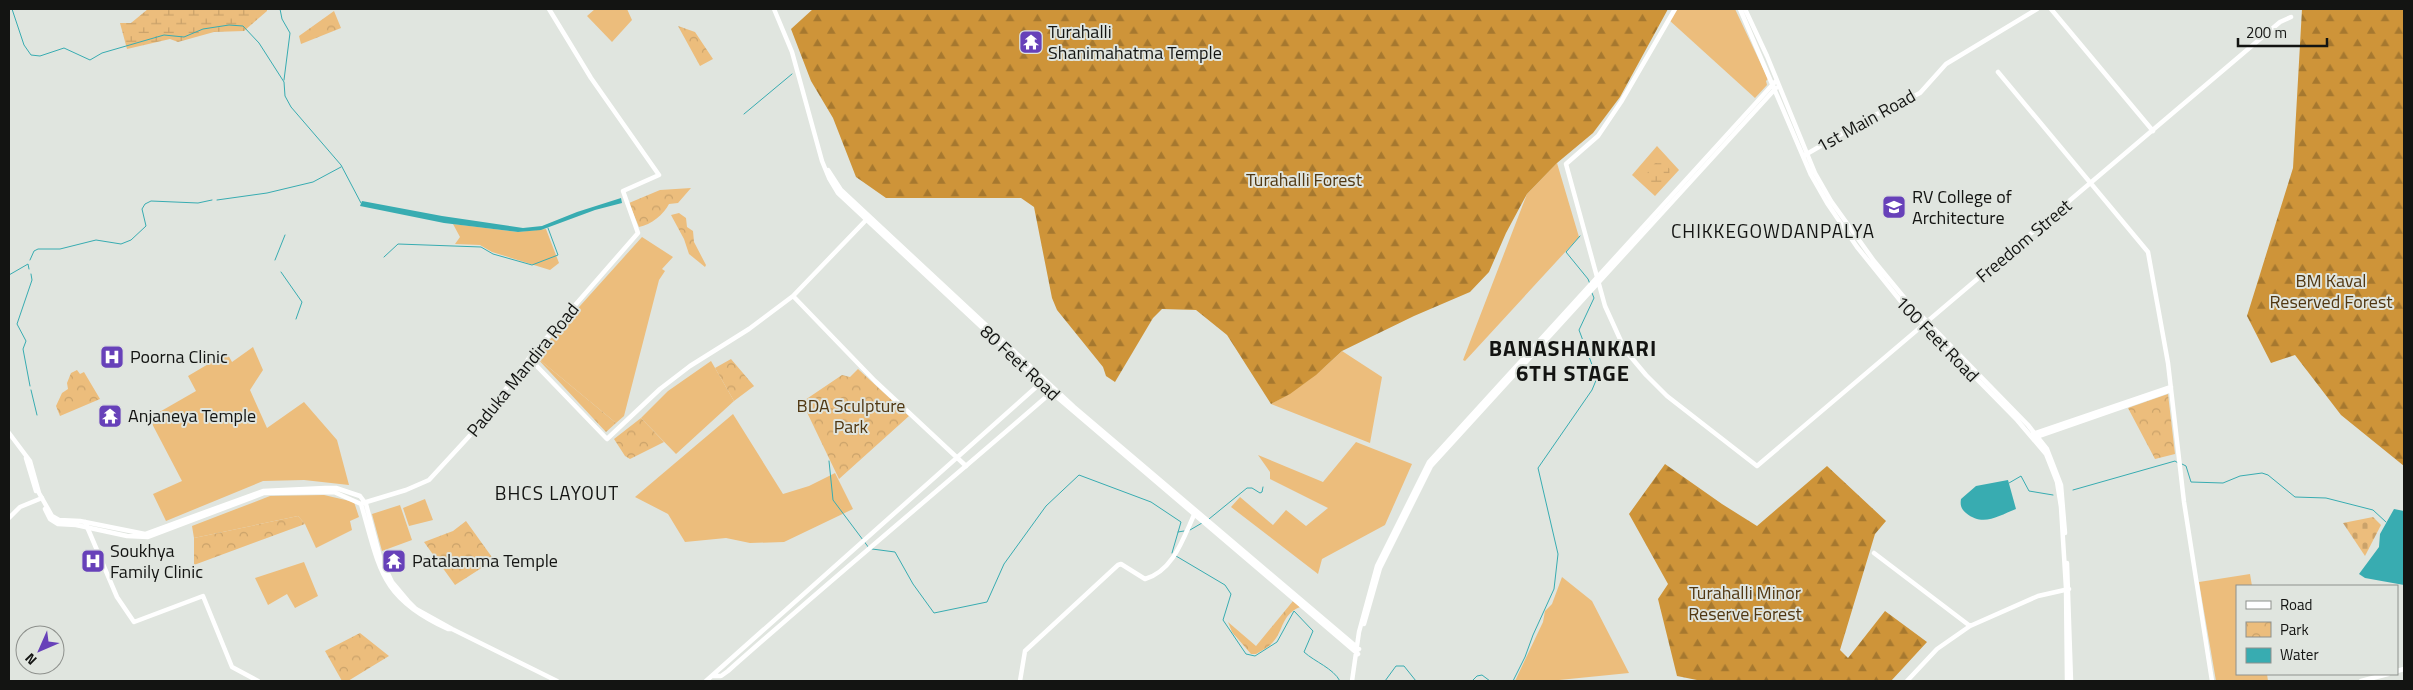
<svg xmlns="http://www.w3.org/2000/svg" width="2413" height="690" font-family="'Titillium Web',sans-serif">
	<defs>
		<pattern id="forest-firs" width="22" height="20" patternUnits="userSpaceOnUse" patternTransform="scale(1.25)"><rect width="22" height="20" fill="#ce9439"/><path d="M5 1l3.5 6h-7zM16 11l3.5 6h-7z" fill="#a6782f"/></pattern>
		<pattern id="wetland-marsh" width="20" height="14" patternUnits="userSpaceOnUse" patternTransform="scale(1.25)"><rect width="20" height="14" fill="#ecbd7c"/><path d="M1 5h8M5 5V1M11 12h8M15 12V8" fill="none" stroke="#caa26a"/></pattern>
		<pattern id="cemetery-stones" width="16" height="16" patternUnits="userSpaceOnUse" patternTransform="scale(1.25)"><rect width="16" height="16" fill="#ecbd7c"/><path d="M2 7V4a2 2 0 0 1 4 0v3zM10 15v-3a2 2 0 0 1 4 0v3z" fill="#caa26a"/></pattern>
		<pattern id="park-crowns" width="20" height="18" patternUnits="userSpaceOnUse" patternTransform="scale(1.25)"><rect width="20" height="18" fill="#ecbd7c"/><path d="M2 6a3 3 0 1 1 6 0M12 15a3 3 0 1 1 6 0" fill="none" stroke="#caa26a"/></pattern>
	</defs>
	<rect width="100%" height="100%" fill="#e0e5df"/>
	<path fill="#ecbd7c" d="M595,9H627L632,20L612,42L587,16Z
		M1675,9H1735L1768,79L1766,81L1767,85L1755,98L1669,20Z
		M1657,146L1679,170L1655,196L1632,175Z
		M1557,163L1579,237L1465,361L1463,360L1527,194Z
		M453,224L518,232L546,229L559,263L550,270L492,252L480,245L455,244L460,237Z
		M642,237L673,257L662,269L665,271L659,280L624,416L616,423L535,356Z
		M253,347L263,370L250,390L267,428L304,402L337,440L349,485L304,480L263,481L166,521L153,494L182,481L149,418L196,391L188,376L227,353L232,362Z
		M1342,351L1382,377L1370,443L1271,404C1298,390 1320,372 1342,351Z
		M711,361L734,401L676,454L641,418L668,391Z
		M733,414L783,494L809,486L835,473L853,509L784,542L750,543L726,538L685,542L668,514L635,497Z
		M1356,442L1412,464L1385,525L1322,559L1318,574L1231,507L1240,497L1273,525L1286,510L1306,526L1328,508L1270,479V472L1258,455L1323,482Z
		M324,495L354,502L359,517L350,521L352,530L316,548L305,524L298,516L194,538L192,526L270,496Z
		M425,499L433,520L409,526L403,508Z
		M400,505L412,540L382,551L372,514Z
		M304,562L318,596L295,608L287,594L268,605L255,578Z
		M2250,574L2252,586H2237V674H2267L2268,681H2216L2199,582Z
		M1562,577L1592,601L1629,673L1549,681H1515L1543,622L1545,611L1552,604Z"/>
	<path fill="url(#forest-firs)" d="M813,9H1668L1620,97L1593,133L1557,163L1527,194L1506,233L1489,272L1470,292L1414,316L1342,351L1316,375L1290,394L1271,404L1227,335L1196,310L1162,309L1153,318L1115,382L1106,376L1103,367L1057,310L1052,298L1034,207L1021,198H886L856,177L833,118L811,81L791,29Z
		M2302,9H2404V466L2341,415L2295,355L2271,363L2247,316L2293,168Z
		M1665,464L1722,504L1757,526L1827,466L1886,521L1875,534L1840,650L1848,658L1885,611L1927,642L1891,681H1702L1677,676L1658,599L1668,584L1629,514Z"/>
	<path fill="url(#wetland-marsh)" d="M148,9H267V11L244,31L214,32L178,42L170,39L127,49L120,23H131Z
		M1655,163H1662L1670,169L1668,180L1654,192L1645,182V176Z"/>
	<path fill="url(#cemetery-stones)" d="M2373,517L2381,525L2365,556L2343,523Z"/>
	<path fill="url(#park-crowns)" d="M334,11L341,28L301,44L299,36Z
		M678,26L695,32L713,59L700,66Z
		M691,188L678,203L669,204C664,214 651,225 639,227L629,203L660,190Z
		M679,213L686,218L687,227L693,231L694,242L706,265L705,267L689,254L684,239L671,215Z
		M535,356L616,423L606,432Z
		M731,359L754,386L734,401L715,368Z
		M858,369L909,416L839,479L802,402L842,375L850,377Z
		M77,370L80,374L84,372L100,399L60,416L56,406L62,393L68,389L67,383L71,373Z
		M2168,394L2175,454L2155,459L2128,408Z
		M641,418L664,442L630,459L625,456L614,439Z
		M298,516L305,524L194,565V538Z
		M466,521L494,560L455,585L424,542L453,531Z
		M1293,601L1300,607C1281,615 1284,630 1273,642C1269,647 1261,651 1256,654H1251L1232,632L1228,622L1256,646Z
		M360,633L389,656L348,681H342L325,651Z"/>
	<path fill="#38acb1" d="M621,198L622,203L595,210L541,230L518,232L444,223L360,206L362,201L442,216L523,228L542,226L577,212Z
		M2008,480L2016,509C1998,516 1983,527 1966,513C1961,509 1960,505 1961,499L1976,486Z
		M2394,509L2404,511V585L2365,578L2359,574L2379,547L2380,534Z"/>
	<g fill="none" stroke-linecap="round" stroke-linejoin="round">
		<path stroke="#38acb1" stroke-width="1" d="M12,9L24,45L31,55L40,56L64,48L90,60L102,53L164,35L184,37L203,29L229,25L243,26L259,43L284,82L285,96L291,107L341,165L361,203
			M280,9L282,19L290,33L284,80
			M744,114L792,74
			M217,200L267,193L313,182L341,167
			M1580,236L1566,252L1588,279L1590,284
			M384,257L398,244L481,247L493,254L532,265L558,255L548,228
			M30,260L34,251L38,249H60L96,240L121,244L131,240L146,226L142,209L145,204L151,201L198,203L212,200
			M275,260L285,235
			M281,272L302,302L296,319
			M9,275L28,264L29,269
			M30,386L23,349L26,341L17,324L32,280L31,274
			M31,390L37,415
			M829,461L833,500L869,548
			M2182,464L2186,466L2191,482L2223,483L2240,476L2262,473L2268,475L2295,497L2326,498L2373,510L2386,522
			M2009,483L2021,476L2029,491L2053,495
			M2073,490L2175,461L2178,463
			M1209,519L1247,488H1252L1260,493L1262,492L1263,487
			M1190,530L1202,523
			M1178,532L1184,531
			M872,549L895,552L913,584L934,613L987,602L1004,564L1046,506L1079,475L1151,502L1181,522L1172,553
			M1176,556L1225,585L1231,594L1223,620L1246,654L1255,656L1277,642L1294,611L1313,631L1304,652C1315,662 1333,668 1340,681
			M1385,681L1396,666H1404L1416,681
			M1472,681L1477,676L1482,675L1490,681
			M1513,681L1525,657L1533,635L1554,589L1558,554L1538,468L1592,390L1597,378L1579,330L1594,298L1592,293"/>
		<path stroke="#fff" stroke-width="4.5" d="M1675,9L1621,102L1598,136L1566,164L1605,306L1625,350L1646,375L1667,396L1757,466L2280,22L2291,17
			M2051,9L2153,131
			M1998,72L2148,252L2168,363L2184,502L2212,681
			M1805,155L1869,118L1920,93L1946,64L2037,9
			M793,296L875,381L966,466
			M529,358L607,439L660,389L690,366L749,329L793,296L869,217
			M2033,434L2171,387
			M2033,438L2171,390
			M363,503L406,490L429,480L474,431L529,358L638,233L623,191L659,175L591,78L549,9
			M9,518L20,507L42,498
			M85,522L117,597L134,622L203,596L232,667L258,681
			M1874,553L1970,626
			M2397,671L2404,669
			M1020,681L1025,651L1118,565L1121,564L1145,579C1173,571 1183,539 1194,515
			M1907,681L1937,649L1970,626L2038,596L2069,589
			M2361,681L2388,674"/>
		<path stroke="#fff" stroke-width="4.5" d="M774,9L792,52L822,161L829,178L838,193L1051,392L1358,654
			M1740,9L1811,175L1827,203L1857,247L1903,304L2017,420L2046,454L2057,482L2061,507L2066,588L2067,681
			M1745,9L1767,56L1815,173L1831,201L1874,261L1907,301L2028,425L2047,449L2061,485L2065,533
			M828,170L841,190L1074,407L1359,649
			M9,433L30,461L39,493L52,516L59,520L80,521L145,534L263,491L325,488H336L360,496L366,504L380,557L392,582L408,601L416,609L452,629L557,681
			M26,458L36,491
			M45,509L50,519L58,524L76,525L127,536L148,537L264,493L334,492L361,504C380,569 380,598 448,629H452
			M2067,563L2071,681
			M1364,624L1380,568L1431,466L1776,88
			M713,676H721L728,671C835,576 945,485 1053,391
			M706,681L1043,381
			M1352,681L1359,632L1377,566L1429,462L1775,82"/>
	</g>
	<defs>
		<g id="temple-square" transform="scale(1.25)"><rect x="-9" y="-9" width="18" height="18" rx="4" fill="#6741b9" stroke="#e0e5df"/><path d="M0-6L5-2H3V0L6.5 2.5H4V6H1.5V3h-3V6H-4V2.5H-6.5L-3 0V-2H-5Z" fill="#fff"/></g>
		<g id="university-square" transform="scale(1.25)"><rect x="-9" y="-9" width="18" height="18" rx="4" fill="#6741b9" stroke="#e0e5df"/><path d="M0-5L7-2L0 1L-7-2ZM-4 1L0 2.5L4 1V4Q0 6-4 4Z" fill="#fff"/></g>
		<g id="hospital-square" transform="scale(1.25)"><rect x="-9" y="-9" width="18" height="18" rx="4" fill="#6741b9" stroke="#e0e5df"/><path d="M-5-5h3v3.5h4V-5h3V5h-3V1.5h-4V5h-3Z" fill="#fff"/></g>
	</defs>
	<g fill-rule="evenodd">
		<use href="#temple-square" x="1031" y="42"/>
		<use href="#university-square" x="1894" y="207"/>
		<use href="#hospital-square" x="112" y="357"/>
		<use href="#temple-square" x="110" y="416"/>
		<use href="#hospital-square" x="93" y="561"/>
		<use href="#temple-square" x="394" y="561"/>
	</g>
	<g text-anchor="middle" stroke-width="4" stroke-linejoin="round" paint-order="stroke">
		<g font-size="18" fill="#131412" stroke="#e0e5df" text-anchor="start">
			<text x="1048" y="38">Turahalli<tspan x="1048" dy="21">Shanimahatma Temple</tspan></text>
			<text x="1912" y="203">RV College of<tspan x="1912" dy="21">Architecture</tspan></text>
			<text x="130" y="363">Poorna Clinic</text>
			<text x="128" y="422">Anjaneya Temple</text>
			<text x="110" y="557">Soukhya<tspan x="110" dy="21">Family Clinic</tspan></text>
			<text x="412" y="567">Patalamma Temple</text>
		</g>
		<g font-size="18" fill="#131412" stroke="#e0e5df">
			<text transform="translate(1866 121) rotate(-29)" y="6">1st Main Road</text>
			<text transform="translate(2024 241) rotate(-40)" y="6">Freedom Street</text>
			<text transform="translate(1937 339) rotate(46)" y="6">100 Feet Road</text>
			<text transform="translate(1020 363) rotate(43)" y="6">80 Feet Road</text>
			<text transform="translate(523 370) rotate(-51)" y="6">Paduka Mandira Road</text>
		</g>
		<g font-size="18" fill="#503712" stroke="#e0e5df">
			<text x="1304" y="186">Turahalli Forest</text>
			<text x="2331" y="287">BM Kaval<tspan x="2331" dy="21">Reserved Forest</tspan></text>
			<text x="851" y="412">BDA Sculpture<tspan x="851" dy="21">Park</tspan></text>
			<text x="1745" y="599">Turahalli Minor<tspan x="1745" dy="21">Reserve Forest</tspan></text>
		</g>
		<g font-size="19" letter-spacing="1" fill="#131412" stroke="#e0e5df">
			<text x="1773" y="238">CHIKKEGOWDANPALYA</text>
			<text x="557" y="500">BHCS LAYOUT</text>
		</g>
		<g font-size="22" font-weight="bold" letter-spacing="1" fill="#131412" stroke="#e0e5df">
			<text x="1573" y="356">BANASHANKARI<tspan x="1573" dy="25">6TH STAGE</tspan></text>
		</g>
	</g>
	<rect width="2413" height="690" fill="none" stroke="#131412" stroke-width="20"/>
	<rect x="2236" y="585" width="162" height="90" fill="#e0e5df" stroke="#8e918d"/>
	<rect x="2246" y="601" width="25" height="8" fill="#ffffff" stroke="#8e918d"/>
	<text x="2280" y="610" font-size="15" fill="#131412">Road</text>
	<rect x="2246" y="622" width="25" height="15" fill="url(#park-crowns)" stroke="#8e918d"/>
	<text x="2280" y="635" font-size="15" fill="#131412">Park</text>
	<rect x="2246" y="648" width="25" height="15" fill="#38acb1" stroke="#8e918d"/>
	<text x="2280" y="660" font-size="15" fill="#131412">Water</text>
	<g transform="translate(40 650) rotate(225)"><circle r="24" fill="#e0e5df" stroke="#8e918d"/>
	<path d="M0-4L9 19L0 12L-9 19Z" fill="#6741b9"/>
	<text y="-8" font-size="14" font-weight="bold" text-anchor="middle" fill="#131412">N</text>
	</g>
	<path d="M2238 38v8h89v-8" fill="none" stroke="#131412" stroke-width="2.5"/>
	<text x="2246" y="38" font-size="15" fill="#131412" stroke="#e0e5df" stroke-width="4" paint-order="stroke">200 m</text>
</svg>
